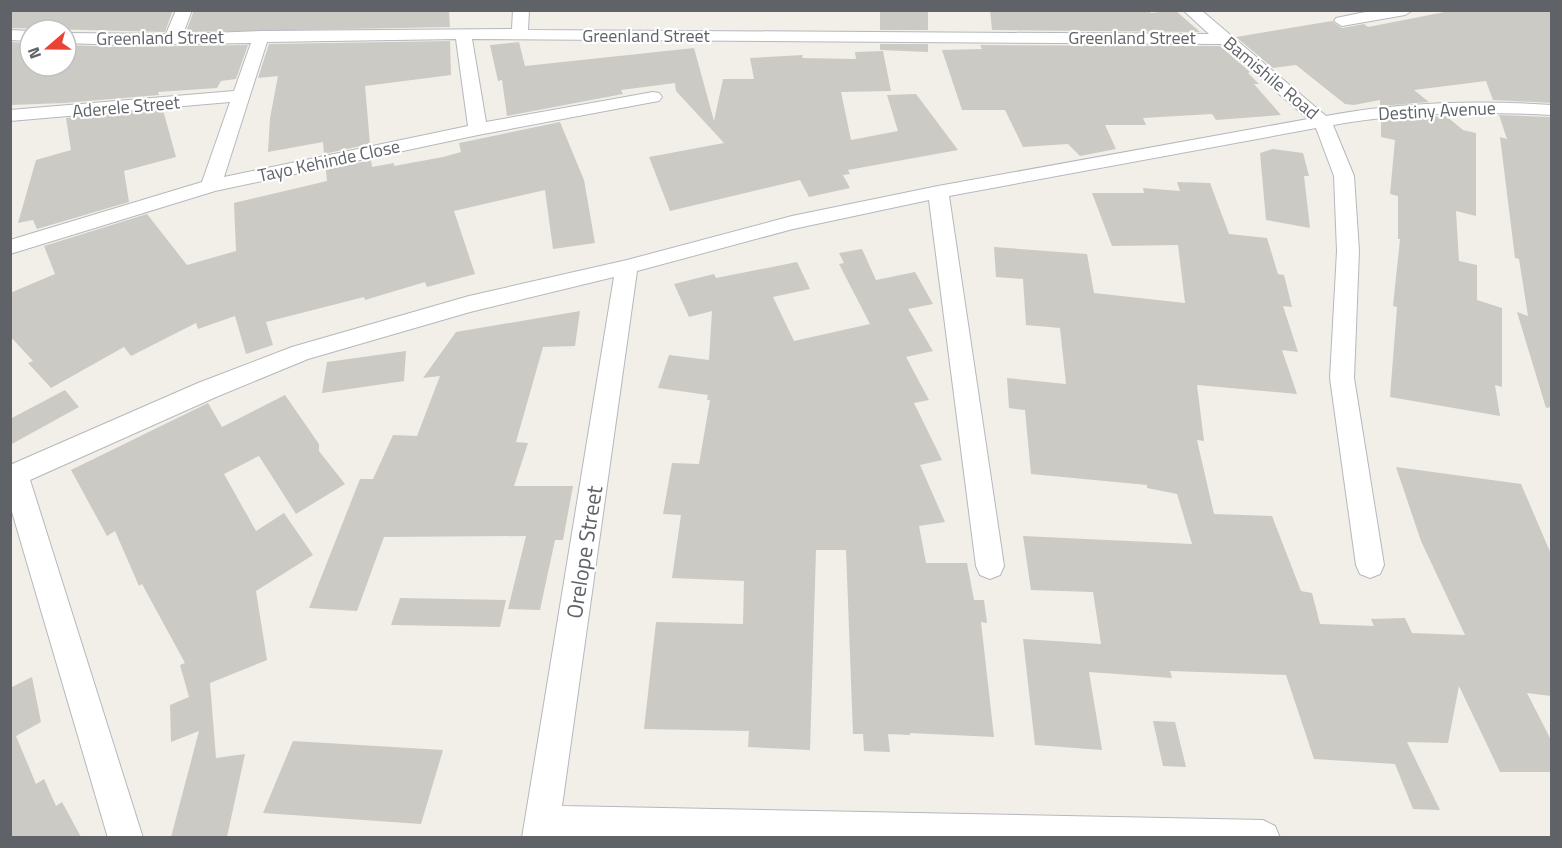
<svg xmlns="http://www.w3.org/2000/svg" width="1562" height="848" font-family="'Titillium Web',sans-serif">
	<rect width="100%" height="100%" fill="#f1efe8"/>
	<path fill="#cccac5" d="M10,10H173L165,32L10,28Z
		M194,10H449L450,27L186,32Z
		M880,10H928V30H880Z
		M990,10H1149L1151,13L1175,10L1200,32L992,30Z
		M1455,10H1551V103L1493,100L1486,81L1414,90L1429,102L1380,106V100L1354,105L1345,104L1296,65L1273,68L1236,37L1332,21L1342,28L1364,24L1368,27Z
		M450,41L451,75L365,86L370,144L324,154L323,142L268,152L270,118L278,76L258,78L269,44Z
		M10,42L30,43V66H66V45L122,47L248,45L236,79L221,81L217,88L158,92L159,95L64,103L10,105Z
		M519,42L525,66L694,48L714,121L723,79H754L750,58L803,55L802,58L856,59L855,52L883,51L891,91L841,92L851,140L898,131L887,95L916,94L958,150L848,170L850,174L843,175L850,188L809,197L800,180L670,211L649,157L724,143L676,91L675,83L621,90L623,94L507,116L502,80L498,81L490,45Z
		M880,44H928V52L880,50Z
		M980,45L1220,46L1250,72L1248,73L1259,84H1254L1281,115L1216,120L1212,114L1143,118L1146,125H1105L1116,149L1080,156L1068,144L1023,147L1005,110H962L942,50L982,49Z
		M163,110L176,157L124,171L129,202L37,229L33,220L18,223L36,160L71,150L66,118Z
		M1499,115L1551,117V407L1546,408L1517,312L1528,316L1519,259L1515,258L1500,137L1507,139Z
		M1442,116H1446L1463,130L1476,133V216L1456,211L1459,261L1477,265V300L1502,308V387L1495,385L1500,416L1390,397L1397,307L1393,306L1400,239H1398V196L1390,194L1395,140L1381,137V120Z
		M560,122L584,180L595,243L553,249L545,190L454,211L475,274L427,287L425,282L365,300L364,297L266,322L273,345L246,354L235,316L198,329L196,323L131,356L124,347L51,388L28,363L33,361L10,336V293L55,274L44,246L147,214L187,265L236,251L234,203L327,181L326,170L371,160L372,167L394,163V166L443,157L461,152L459,143Z
		M1273,149L1303,153L1309,176H1304L1310,228L1266,220L1260,153Z
		M1177,182L1210,183L1229,234L1267,238L1278,274L1284,275L1292,307L1283,306L1298,352L1282,350L1297,394L1197,385L1204,441L1197,440L1214,514L1272,516L1301,591L1312,593L1320,624L1374,626L1371,619L1405,618L1412,633L1465,635L1421,541L1396,467L1521,484L1551,554V696L1527,693L1551,740V772H1500L1459,686L1448,743L1407,742L1440,810L1413,809L1395,764L1314,759L1286,675L1170,671L1172,678L1089,672L1102,750L1035,745L1023,639L1101,644L1093,592L1031,590L1023,536L1192,544L1177,494L1147,488V485L1031,474L1025,410L1009,408L1007,378L1066,384L1060,328L1026,325L1023,279L996,277L994,247L1087,254L1094,293L1185,303L1178,245L1112,246L1092,193H1144L1143,188L1180,191Z
		M862,249L876,280L915,272L933,304L908,309L933,351L906,357L929,400L914,403L942,460L920,465L945,522L919,526L926,563H967L974,600H984L987,623L981,622L994,737L910,733V735L888,734L890,752L864,751L863,734H853L846,550H816L810,750L748,747L749,731L644,729L656,622L743,624L744,581L672,578L681,515L663,514L672,463L699,464L710,400H707L708,395L658,388L669,355L709,360L712,311L689,317L674,284L714,274L716,278L797,262L810,289L773,297L794,341L870,324L839,264L844,263L839,253Z
		M580,311L575,346L543,347L516,442L528,443L514,486H573L563,540H555L540,610L508,609L526,536L384,537L357,611L309,608L360,479H373L393,435L417,436L440,376L423,378L456,332Z
		M406,351L404,381L322,393L327,362Z
		M65,390L79,407L10,445V419Z
		M285,395L319,444V451L345,484L296,514L259,456L224,474L256,531L284,513L313,555L256,591L267,660L210,683L216,758L245,754L227,837H171L199,731L171,742L170,705L189,697L180,665L185,663L142,584L139,586L115,531L107,536L71,470L208,403L222,427Z
		M400,598L506,600L500,627L391,625Z
		M32,677L41,722L16,736L36,784L44,779L56,806L62,802L81,837H10V688Z
		M1153,721L1175,722L1186,767L1163,766Z
		M293,741L443,750L421,824L263,813Z"/>
	<g fill="none" stroke-linecap="round" stroke-linejoin="round">
		<g stroke="#b5b8bc" stroke-width="2">
			<path id="minor" d="M176,10H192L183,34L261,31L512,29L513,10H529L528,30L1209,34L1183,10H1201L1326,116C1401,102 1476,100 1552,105V115C1479,111 1405,112 1333,125L1354,176L1359,251L1354,378L1384,565L1380,574L1370,578L1360,574L1356,565L1330,378L1337,251L1334,176L1316,128L949,196L1004,566L1000,575L990,579L980,575L976,566L929,200L793,229L637,271L562,806L1263,820L1275,826L1280,838H522L614,277L470,312L308,359L216,397L30,480L143,838H108L10,505V465L198,383L292,347L469,296L627,260L792,216L938,186L1308,119L1221,44L472,39L486,122L653,92L659,93L662,97L659,101L653,102L478,135L215,191L10,254V240L202,182L230,102L10,121V110L234,91L251,43L122,45L66,43V33L166,34ZM456,39L468,126L224,177L267,42Z
				M1375,10H1413L1405,15L1342,26L1334,21L1336,18Z
				M10,30L30,31V41L10,40Z"/>
		</g>
		<use href="#minor" fill="#fff" fill-rule="evenodd"/>
	</g>
	<g text-anchor="middle" stroke-width="4.5" stroke-linejoin="round" paint-order="stroke">
		<g font-size="18" fill="#5f6368" stroke="#fff">
			<text x="646" y="42">Greenland Street</text>
			<text transform="translate(160 38) rotate(-1)" y="6">Greenland Street</text>
			<text x="1132" y="44">Greenland Street</text>
			<text transform="translate(1271 78) rotate(40)" y="6">Bamishile Road</text>
			<text transform="translate(126 107) rotate(-5)" y="6">Aderele Street</text>
			<text transform="translate(1437 111) rotate(-3)" y="6">Destiny Avenue</text>
			<text transform="translate(329 161) rotate(-12)" y="6">Tayo Kehinde Close</text>
		</g>
		<g font-size="22" fill="#5f6368" stroke="#fff">
			<text transform="translate(584 552) rotate(-81)" y="8">Orelope Street</text>
		</g>
	</g>
	<rect width="1562" height="848" fill="none" stroke="#5f6368" stroke-width="24"/>
	<g transform="translate(48 48) rotate(250)"><circle r="28" fill="#ffffff" stroke="#bfc1c3" stroke-width="1.5"/>
	<path d="M0-4.5L10 22L0 15L-10 22Z" fill="#ea4335"/>
	<text y="-9" font-size="16" font-weight="bold" text-anchor="middle" fill="#5f6368">N</text>
	</g>
</svg>
